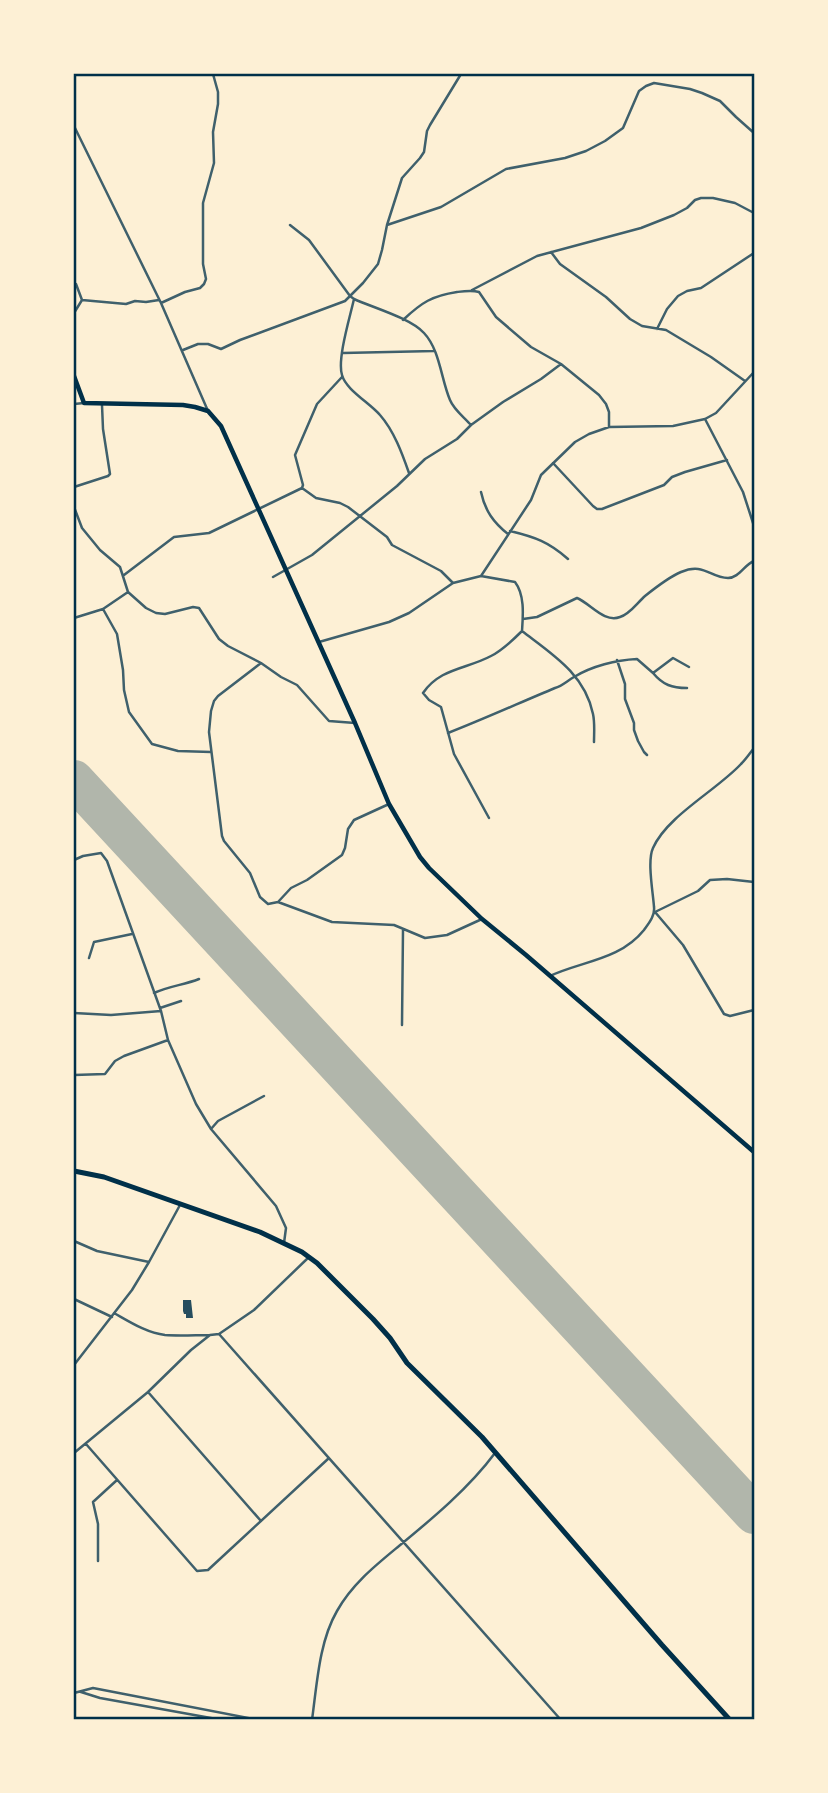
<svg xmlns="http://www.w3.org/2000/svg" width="828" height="1793" font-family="'Public Sans',sans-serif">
	<rect width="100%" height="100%" fill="#fdf0d5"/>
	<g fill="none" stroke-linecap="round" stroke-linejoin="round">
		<path stroke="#b1b6ab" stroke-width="40" d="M74,780L754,1514"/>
	</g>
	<path fill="#264d5e" d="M183,1300H191L193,1318H186V1314H184L183,1311Z"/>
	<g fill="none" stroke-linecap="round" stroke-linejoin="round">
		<path stroke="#3f606c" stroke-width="2.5" d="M74,126L161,303L208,411
			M290,225L309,240L350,296L354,299C374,308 410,318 424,333C440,350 441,379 450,400C454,410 464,417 471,425
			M387,225L402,178L420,158L424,152L427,131L430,125L461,74
			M551,252L560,264L606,297L630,319L642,326L666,330L711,357L745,381
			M472,290L537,256L641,228L674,215L687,208L695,200L701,198H713L735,203L754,213
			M354,299C350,317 337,359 342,375C346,390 370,403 380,415C394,431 402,453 409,473
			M82,300L126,304L135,301L146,302L159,300
			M161,303L185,292L200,288L204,284L206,279L203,264V203L214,163L213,132L218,104V92L213,74
			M74,313L82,300L76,284
			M403,320C422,302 432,296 457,292C465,291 472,290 479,292L496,317L531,347L561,364L599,395L606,404L609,412V427
			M657,329L667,309L678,296L687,291L701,288L754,253
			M183,350L198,344H208L221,349L240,340L345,301L363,283L378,264L382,250L387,225L441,207L506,169L565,158L586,151L605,141L623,128L639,91L646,86L654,83L690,89L702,93L720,101L736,117L754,133
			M343,353L434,351
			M74,404L84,403
			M705,419L743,492L754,526
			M553,463L593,506L597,509H602L664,485L672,477L685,472L727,460
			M74,487L108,476L110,474L103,429L102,405
			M302,488L316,498L340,503L348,507L387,537L392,545L441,571L453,583
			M481,492C485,511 494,523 508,534
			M74,507L82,528L100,550L120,567L128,592L146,608L156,613L165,614L193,607L199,608L219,639L228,646L261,663L281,677L297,685L329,721L355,723
			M510,531C535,537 549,542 568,559
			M124,575L174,537L209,533L302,488L303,485L295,455L317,404L342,377
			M481,576L515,582C525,595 523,616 522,631C513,640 503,650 491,656C467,669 440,668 423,693L429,700L441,707L454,754L489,818
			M273,577L312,555L397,486L425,459L457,439L471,425L503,402L541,379L561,364
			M128,592L103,609L117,634L123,670L124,690L129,712L152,744L178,751L211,752
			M74,618L103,609
			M523,619L537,617L577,598C591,604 604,623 620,617C630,614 637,603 645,596C655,588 669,577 681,572C704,562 710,578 728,578C739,578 745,564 754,561
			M522,631C552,654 585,674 593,714C595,723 594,733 594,742
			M319,642L389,622L409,613L453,583L481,576L531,500L541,475L575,442L589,434L609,427L673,426L705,419L716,413L754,372
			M617,660L625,684V699L634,723V730L638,741L644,752L647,755
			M261,663L218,696L214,701L211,711L209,732L222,836L224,841L250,873L260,897L268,904L278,902L332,922L394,925L425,938L447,935L482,919
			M653,673C663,685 672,688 687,688
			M448,733C484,719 519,703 555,688C562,686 567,681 574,677C592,666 616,660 637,659L653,673L673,658L689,667
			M74,860L83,856L101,853L107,861L161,1011L168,1040L196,1104L211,1129L218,1121L264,1096
			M754,882L727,879L710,880L698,891L655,912L683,945L724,1014L730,1016L754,1010
			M278,902L291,888L307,880L342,855L345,848L348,829L354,820L389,804
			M89,958L94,942L132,934
			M550,976C582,961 620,960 644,930C649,923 655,916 654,907C653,892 647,861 653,848C667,816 717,790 741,764C746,759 750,753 754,748
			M154,993C169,986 184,985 199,979
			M160,1008L181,1001
			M74,1013L111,1015L161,1011
			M402,1025L403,930
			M74,1075L105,1074L115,1061L124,1056L168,1040
			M211,1129L276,1206L286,1228L284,1243
			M74,1241L97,1251L149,1262
			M74,1299L112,1317
			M114,1313C130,1322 147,1333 165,1335C180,1336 196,1335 210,1335
			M219,1334L561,1720
			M74,1365L132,1290L149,1262L180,1205
			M148,1392L261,1521
			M86,1444L197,1571L208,1570L329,1458
			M74,1453L148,1392L191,1350L210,1335L219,1334L254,1310L309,1257
			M98,1561V1524L93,1502L117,1480
			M81,1692L100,1698L222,1720
			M74,1693L93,1688L259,1720
			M312,1720C317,1684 319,1642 337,1611C352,1584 376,1565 399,1546C433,1518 469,1488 495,1453"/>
		<path stroke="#003049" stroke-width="4.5" d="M74,376L84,403L183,405L195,407L208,411L221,426L355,723L389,804L420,857L429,868L482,919L526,955L754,1152"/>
		<path stroke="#003049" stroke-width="5" d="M74,1171L104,1177L260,1232L302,1252L317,1263L373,1319L390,1338L407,1363L482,1437L662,1645L730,1720"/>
	</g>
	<rect width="828" height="1793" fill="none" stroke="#fdf0d5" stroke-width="150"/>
	<rect x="75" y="75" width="678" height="1643" fill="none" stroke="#003049" stroke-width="2.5"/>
</svg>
